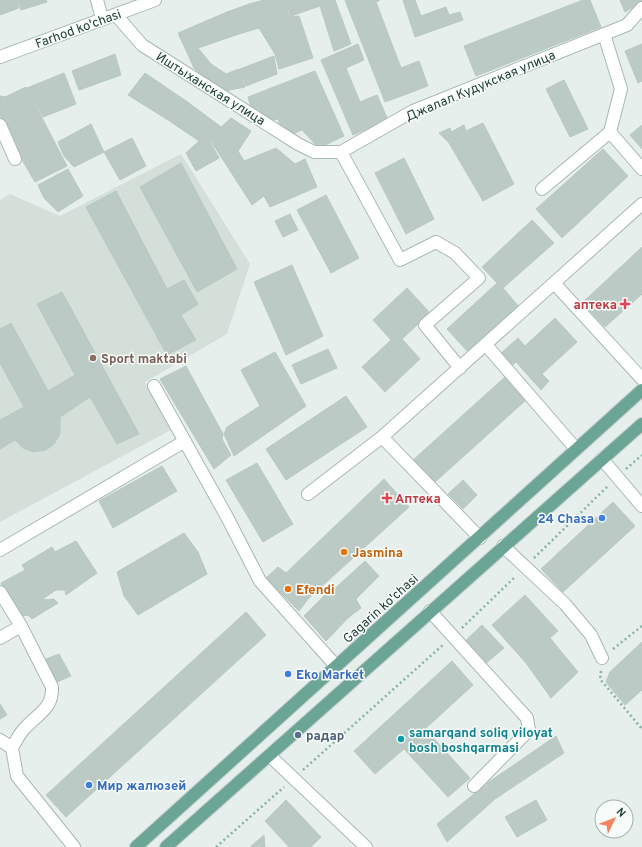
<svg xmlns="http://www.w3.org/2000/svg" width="642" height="847" font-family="Overpass,sans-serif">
	<rect width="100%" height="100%" fill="#e6efeb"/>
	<path fill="#d4dfda" d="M181,154L250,264L227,334L145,382L171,430L0,522V200L10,194L60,216Z"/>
	<path fill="#bbcac4" stroke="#b8c9c2" d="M0,0H17L19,8L0,15Z
		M18,0H46L47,2L21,10Z
		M264,0H283L290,17L299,16L313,58L279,69L275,54L259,28L249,4Z
		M284,0H335L351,44L334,51L320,6L291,16Z
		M345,0H380L376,2L401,68L419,61L428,86L385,102Z
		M403,0H415L421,16L446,7L449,15L460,12L463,20L415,37Z
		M583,0H590L601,27L476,76L464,46Z
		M620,0H642V2L625,12Z
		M249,4L259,28L236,35L227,12Z
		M227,12L236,35L198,48L211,64L226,74L239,69L245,87L225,91L206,79L194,68L178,33Z
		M358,44L364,60L346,68L360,102L377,95L388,120L353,135L321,60Z
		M642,44V81L638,83L625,51Z
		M115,54L121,75L79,90L72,71Z
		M274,56L277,74L246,86L240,69Z
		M315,71L344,136L319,148L302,130L293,134L290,131L283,132L278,119L264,121L259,109L252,110L248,97Z
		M64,73L76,104L43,117L27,88Z
		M145,73L189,103L168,120L128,95Z
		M564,80L588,129L570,137L546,89Z
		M26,87L67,166L35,182L10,139L0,115V96L5,97Z
		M189,103L221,127L208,138L219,158L196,171L186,153L199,141L168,120Z
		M231,118L251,131L238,151L244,161L276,148L295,164L305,159L317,187L270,207L264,196L252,205L209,138Z
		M483,123L514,184L483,201L449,143L439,133L450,128L451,132L464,125L466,131Z
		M91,124L104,152L74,167L64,156L58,142Z
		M642,125V149L630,135Z
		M132,138L146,166L120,180L104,152Z
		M603,149L628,176L562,238L536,209Z
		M404,158L434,219L406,234L375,173Z
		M181,163L237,269L197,292L140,187Z
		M68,169L83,196L58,212L44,198L38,185Z
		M116,191L167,289L184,280L198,304L181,315L196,340L167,355L86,207Z
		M326,195L359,258L331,273L297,210Z
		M290,214L298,230L283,237L275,221Z
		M532,220L554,243L503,288L519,307L469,353L447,329L497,283L482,267Z
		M642,247V294L605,327L582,303Z
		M292,265L323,336L286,355L254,282Z
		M407,288L430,313L402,339L420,359L385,392L362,367L391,340L373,320Z
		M62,292L139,434L117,444L90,397L60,417V434L54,444L46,450L34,452L23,448L15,440L0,449V420L24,407L0,363V329L11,323L48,391L75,375L37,304Z
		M555,318L577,342L542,374L549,381L541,390L516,362L510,367L499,355L518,338L525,346Z
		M328,349L337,368L301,384L292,365Z
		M275,352L306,406L234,456L224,434L227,427L260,406L241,370Z
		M186,366L223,434L222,439L231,455L214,469L160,379Z
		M505,377L526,400L434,483L412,461Z
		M346,396L367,427L286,480L266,449Z
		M257,463L293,524L263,542L226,480Z
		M162,466L177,491L113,528L99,501Z
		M384,479L409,507L308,599L278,567L286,573Z
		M463,480L477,495L463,509L448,494Z
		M613,502L635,526L563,592L541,569Z
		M184,533L198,552L207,574L138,615L124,596L117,572Z
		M76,541L97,573L66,595L65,590H56L44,598V600L54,599L58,603L32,619L28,615L19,616L1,583L25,570L22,565L52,547L55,552Z
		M365,561L379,576L356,599L361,608L349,617L329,594Z
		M278,567L308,599L299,611L266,578Z
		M327,593L349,617L326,641L304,616Z
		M525,595L558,631L550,638L578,672L551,698L526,663L492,625Z
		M246,612L266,635L66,817L46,795Z
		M482,625L504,648L484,665L463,643Z
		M642,642V690L625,705L606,682L610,672Z
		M59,654L71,676L57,682L46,659Z
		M452,661L473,685L425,729L470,778L448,797L404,749L375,774L354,751Z
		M0,704L7,715L0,719Z
		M556,736L564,753L495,799L486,784Z
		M485,785L495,799L447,842L437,824Z
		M286,800L321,837L311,847H289L265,821Z
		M536,800L547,820L517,837L505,817Z
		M264,835L265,847H250Z"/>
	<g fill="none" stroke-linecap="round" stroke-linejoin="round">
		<g stroke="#a8b8b2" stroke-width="14">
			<path id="minor" d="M97,0L102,18
				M116,15L142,45L298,144L314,152H341L413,111L627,25L642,8
				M604,34L621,89L610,132L642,169
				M0,57L155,0
				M0,125L15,159
				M341,152L400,260L436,242L455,253L479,278L425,325L460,368
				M542,189L610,132
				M554,283L642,379
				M486,345L576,449
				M154,386L227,517L260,581L336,666
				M382,437L480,538
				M602,459L642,506
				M308,494L382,437L642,204
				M503,546L565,604L591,635L602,658
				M0,550L185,441
				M0,592L21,626L52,687C53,708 39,713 26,727C20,732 16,741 12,748L17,776L74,847
				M430,611L527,718L529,730L474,786
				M0,638L21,626
				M0,740L12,748
				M270,756L366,847"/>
		</g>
		<g stroke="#c2cac8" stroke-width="14">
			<path id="major" d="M136,847L642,390
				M166,847L642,424"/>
		</g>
		<path stroke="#86b3a5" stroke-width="2.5" stroke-dasharray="2 3" stroke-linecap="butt" d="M626,469L642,455
			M534,558L608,486
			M462,628L516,576
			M613,649L642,626
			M601,671L600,679L642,729
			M303,770L444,644
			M216,847L284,787"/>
		<use href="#minor" stroke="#fff" stroke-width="12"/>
		<use href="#major" stroke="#6aa596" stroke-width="12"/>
	</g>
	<g fill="#e0444e" stroke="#f7fbf9" stroke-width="1.5">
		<path d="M623 298h4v4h4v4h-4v4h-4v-4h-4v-4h4z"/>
		<path d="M385 492h4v4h4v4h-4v4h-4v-4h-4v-4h4z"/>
	</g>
	<circle fill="#8d6e63" stroke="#f7fbf9" stroke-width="1.5" cx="93" cy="358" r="4"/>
	<g fill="#3f7fe0" stroke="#f7fbf9" stroke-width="1.5">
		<circle cx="602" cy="518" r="4"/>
		<circle cx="288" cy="674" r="4"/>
		<circle cx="89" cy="785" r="4"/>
	</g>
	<g fill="#e8710a" stroke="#f7fbf9" stroke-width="1.5">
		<circle cx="344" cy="552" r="4"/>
		<circle cx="288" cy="589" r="4"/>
	</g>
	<circle fill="#5c6f8a" stroke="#f7fbf9" stroke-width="1.5" cx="298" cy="735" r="4"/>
	<circle fill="#0f9aa8" stroke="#f7fbf9" stroke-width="1.5" cx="401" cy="739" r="4"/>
	<g text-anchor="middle" stroke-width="3" stroke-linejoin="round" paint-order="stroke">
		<g font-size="13" fill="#24423a" stroke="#f7fbf9">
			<text transform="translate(78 28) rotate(-20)" y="5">Farhod ko'chasi</text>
			<text transform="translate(480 85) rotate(-23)" y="5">Джалал Кудукская улица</text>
			<text transform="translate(211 88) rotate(32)" y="5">Иштыханская улица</text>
			<text transform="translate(380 608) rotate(-42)" y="5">Gagarin ko'chasi</text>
		</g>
		<g font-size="13" font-weight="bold" fill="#be3a42" stroke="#f7fbf9" text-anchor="end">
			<text x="617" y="309">аптека</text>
			<text x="395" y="503" text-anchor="start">Аптека</text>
		</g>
		<g font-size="13" font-weight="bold" fill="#785e54" stroke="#f7fbf9" text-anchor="start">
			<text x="101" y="363">Sport maktabi</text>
		</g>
		<g font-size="13" font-weight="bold" fill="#366cbe" stroke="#f7fbf9" text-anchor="start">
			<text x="594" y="523" text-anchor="end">24 Chasa</text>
			<text x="296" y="679">Eko Market</text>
			<text x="97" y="790">Мир жалюзей</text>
		</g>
		<g font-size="13" font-weight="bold" fill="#c56008" stroke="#f7fbf9" text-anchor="start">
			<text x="352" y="557">Jasmina</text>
			<text x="296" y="594">Efendi</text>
		</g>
		<g font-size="13" font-weight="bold" fill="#0d838f" stroke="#f7fbf9" text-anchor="start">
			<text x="409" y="737">samarqand soliq viloyat<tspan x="409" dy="15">bosh boshqarmasi</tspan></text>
		</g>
		<g font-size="13" font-weight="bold" fill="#4e5e75" stroke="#f7fbf9" text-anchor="start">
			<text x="306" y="740">радар</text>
		</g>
	</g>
	<g transform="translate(614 819) rotate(47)"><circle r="19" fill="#f7fbf9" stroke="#a3b1ad"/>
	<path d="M0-3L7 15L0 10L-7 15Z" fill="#f4845f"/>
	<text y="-6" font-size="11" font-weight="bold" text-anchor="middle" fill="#24423a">N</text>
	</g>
</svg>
